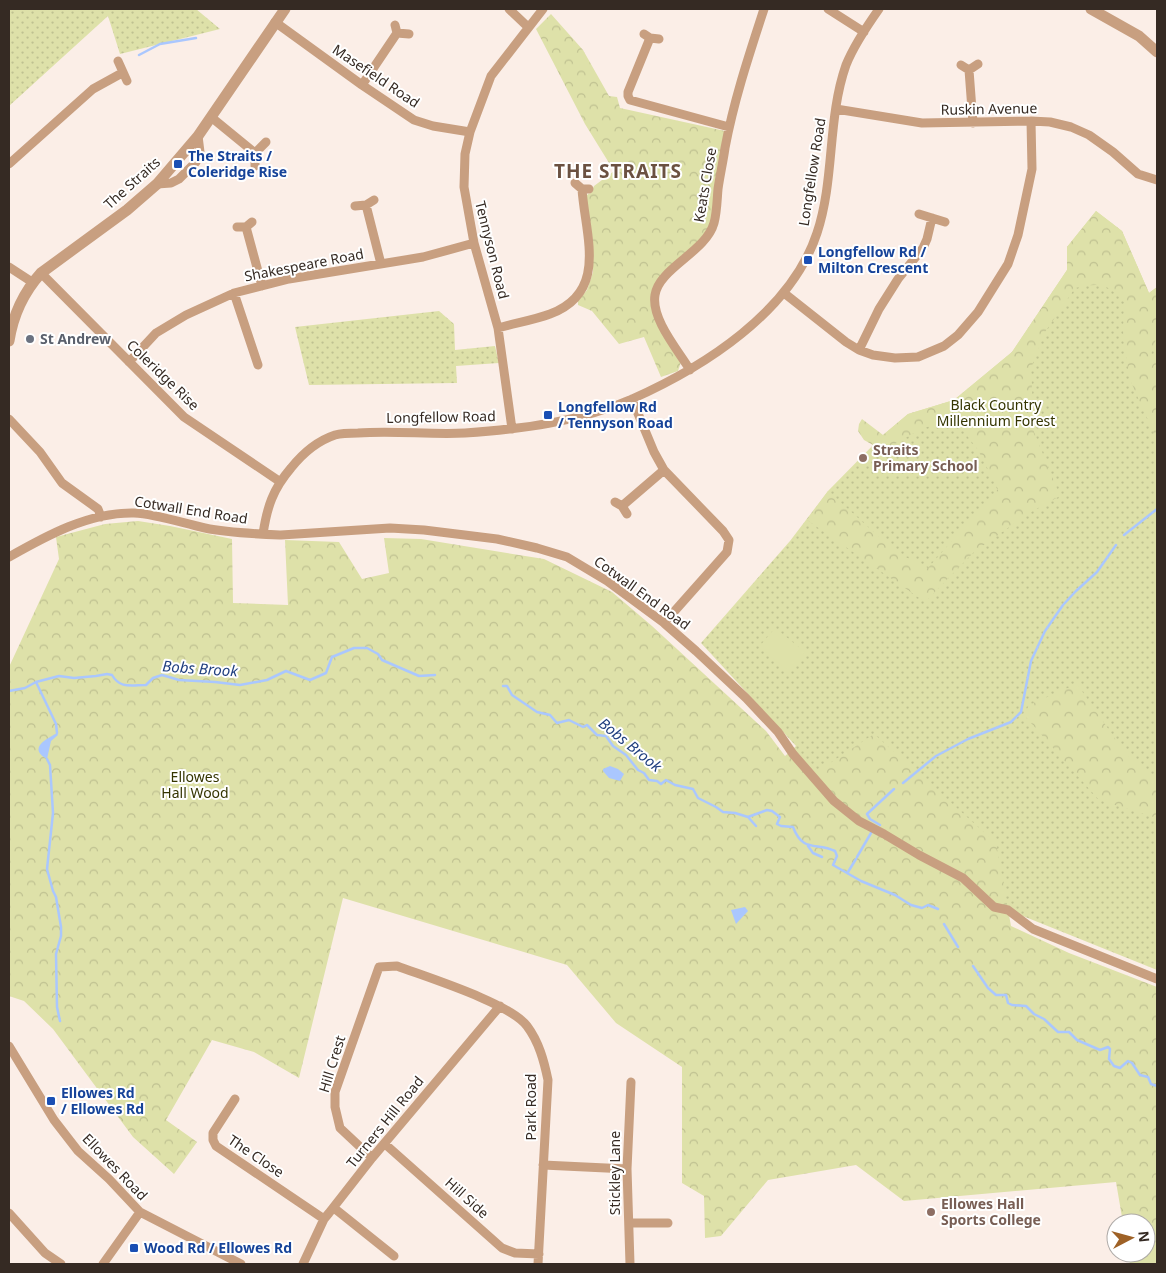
<svg xmlns="http://www.w3.org/2000/svg" width="1166" height="1273" font-family="'Noto Sans',sans-serif">
	<defs>
		<pattern id="grass-dots" width="8" height="8" patternUnits="userSpaceOnUse" patternTransform="scale(1.25)"><rect width="8" height="8" fill="#dee1a9"/><path d="M2 2h.1M6 6h.1" fill="none" stroke="#bfc191" stroke-width="1.8" stroke-linecap="round"/></pattern>
		<pattern id="forest-crowns" width="20" height="18" patternUnits="userSpaceOnUse" patternTransform="scale(1.25)"><rect width="20" height="18" fill="#dee1a9"/><path d="M2 6a3 3 0 1 1 6 0M12 15a3 3 0 1 1 6 0" fill="none" stroke="#bfc191"/></pattern>
	</defs>
	<rect width="100%" height="100%" fill="#fbeee7"/>
	<path fill="url(#grass-dots)" d="M9,9H196L220,29L120,54L108,16L9,106Z
		M1096,211L1122,231L1149,293L1157,287V970L1008,910L812,775L792,750L796,746L701,643L790,541L828,491L883,435L908,414L954,400L1012,352L1067,270V247Z
		M439,311L454,324L455,350L495,346L499,363L456,366L457,383L309,385L295,327Z"/>
	<path fill="url(#forest-crowns)" d="M551,14L583,50L609,96L617,97L620,108L725,131L712,224L708,232L652,295L681,362L678,371L661,377L644,337L619,344L592,311L578,305V301L587,290L593,272L592,235L585,198L588,194L591,193L594,186L614,171L585,124L536,29Z
		M1096,211L1122,231L1149,293L1157,287V336L1151,354L1157,364V440L1130,380L1123,338L1124,302C1107,282 1099,283 1075,288L1045,332L1031,368L1034,432L1060,496L1029,513L974,552L925,602L807,520L828,491L897,553L928,568L998,489L978,450L959,425C949,425 936,424 927,427C911,433 898,444 882,450L864,440L858,431L859,424L862,419L883,435L908,414L954,400L1012,352L1067,270V247Z
		M138,521L170,526L232,539L233,603L288,605L285,540L339,542L362,579L389,573L384,538L421,539L544,559L612,592L652,626L766,731L785,756L792,750L812,775L874,734L996,843L1011,926L1069,953L1157,987V1264H1130L1128,1253H1146V1223H1123L1116,1182L904,1201L856,1165L768,1180L721,1236L705,1238L704,1196L682,1183V1067L616,1023L567,965L343,898L299,1078L254,1052L212,1040L166,1120L197,1142L174,1174L133,1137L53,1029L24,1001L9,996V667L59,559L56,537L105,524Z
		M1077,684L1125,753L1157,781V818L1099,800L1024,715L1029,705Z"/>
	<path fill="#dee1a9" d="M775,628L805,652L790,672L759,647Z"/>
	<path fill="#aac7fe" d="M57,733L58,735L51,741L47,759C28,748 45,740 57,733Z
		M610,766L618,769L624,774L620,781L609,778L603,771V769Z
		M745,907L748,911L736,924L731,910Z"/>
	<g fill="none" stroke-linecap="round" stroke-linejoin="round">
		<path stroke="#aac7fe" stroke-width="2.5" d="M139,55L160,44L196,38
			M1124,535L1157,509
			M36,682L56,724L57,733
			M503,686H507L512,695L537,712L550,715L557,723L569,720L583,727L587,725L597,735L606,736L613,746L626,755L638,770L644,773L649,780L657,781L661,784L666,780L675,785L693,789L698,798L716,807L723,812L735,813L748,817L767,810L772,811L780,817L777,824L781,826L793,827C803,853 816,842 835,851L837,856L833,865L861,881L895,895L911,905L922,908L928,905L938,909
			M9,691L25,688L36,682L59,676L74,678L96,676L107,674L112,675C120,689 131,685 146,685L153,678L162,675L179,680L215,682L240,685L267,680L286,671L310,680L326,673L332,657L354,648H367L378,654L382,660L419,676L435,675
			M47,759L50,765L53,813L47,869L53,891L56,897L61,927V936L56,954L57,1007L60,1021
			M903,783L936,756L968,739L1011,722L1021,712L1031,661L1045,631L1063,605L1076,591L1097,572L1116,545
			M748,817L756,826
			M880,825L870,819L867,814L894,789
			M808,846L813,853L822,857
			M857,857L871,833
			M848,872L856,859
			M944,924L958,947
			M973,966L988,988L996,995H1006L1008,1003L1012,1005L1026,1006L1034,1014L1044,1019L1058,1032H1069L1077,1040L1100,1050L1108,1047L1110,1049L1109,1059L1114,1066L1120,1068L1128,1061L1132,1063L1140,1075L1148,1077L1151,1084L1157,1086"/>
		<path stroke="#c89f80" stroke-width="9" d="M509,9L528,27
			M828,9L864,32
			M275,22L362,85L414,120L433,126L470,132
			M395,25L397,33L409,34
			M644,34L650,38L659,39
			M650,38L628,92V96L630,100L729,127
			M118,61L127,81
			M961,65L969,70L978,64
			M969,70L973,123
			M362,85L397,33
			M836,109L922,123L1031,121L1050,122L1071,127L1089,135L1113,152L1138,174L1157,180
			M211,117L255,153
			M9,164L93,89L122,73
			M255,166V153L266,142
			M575,183L582,189H589
			M157,184L171,183L179,179L196,162L200,152L198,136
			M366,205L381,264
			M355,206L366,205L374,200
			M919,214L945,222
			M237,227H246L252,222
			M246,227L262,286
			M9,267L32,282
			M41,273L184,417L279,481
			M234,293L258,365
			M784,293L846,342L859,350L873,355L895,358L918,357L944,346L958,335L978,312L1008,264L1018,235L1032,169L1031,121
			M498,328C515,323 534,320 550,314C609,292 585,235 582,189
			M859,350L879,309L898,279L923,248L927,239L932,218
			M129,362L156,333L186,315L234,293L289,279L423,257L474,243
			M690,370C678,350 651,319 655,295C659,268 706,252 714,223C717,212 717,200 718,189C720,175 723,162 725,148C734,100 749,55 764,9
			M632,399L654,452L664,470L723,531L729,540L727,552L664,623
			M9,419L40,452L62,483L98,509L101,517
			M512,429L498,328L474,243L464,187L465,154L470,132L491,76L543,9
			M615,502L622,506L627,514
			M622,506L664,470
			M263,534C267,507 273,489 291,468C303,453 317,441 335,435C342,433 351,433 358,433C394,430 429,435 465,433C521,429 580,422 632,399C704,367 791,312 817,233C835,179 827,119 846,65C854,45 867,26 879,9
			M9,557C46,536 89,512 134,513C157,514 182,523 205,528C229,533 256,534 281,535L390,528L424,530L497,539L537,548L567,557L607,581L664,623L696,651L746,698L778,732L793,754L834,801L859,821L884,834L919,855L963,878L994,907L1008,910L1033,929L1157,979
			M9,1046L54,1120L78,1151L109,1179L140,1212L241,1264
			M235,1099L213,1133V1140L216,1146L324,1219
			M385,1144L502,1248L515,1253L539,1254
			M372,1158L340,1128L335,1107V1092L379,967L397,966C426,977 510,1003 527,1026C539,1042 544,1061 548,1080L538,1264
			M543,1165L627,1169
			M334,1208L394,1256
			M9,1213L45,1253L61,1264
			M629,1223H668
			M103,1264L140,1212
			M303,1264L324,1219L329,1213L372,1158L500,1006
			M630,1264L627,1169L631,1082"/>
		<path stroke="#c89f80" stroke-width="11" d="M1091,9L1139,36L1157,52
			M9,341C13,315 23,293 41,273L127,210L157,184L198,136L285,9"/>
	</g>
	<g fill="#1a4fb4" stroke="#fff" stroke-width="2">
		<rect x="173" y="159" width="10" height="10" rx="2.5"/>
		<rect x="803" y="255" width="10" height="10" rx="2.5"/>
		<rect x="543" y="410" width="10" height="10" rx="2.5"/>
		<rect x="46" y="1096" width="10" height="10" rx="2.5"/>
		<rect x="129" y="1243" width="10" height="10" rx="2.5"/>
	</g>
	<circle fill="#6b7280" stroke="#fff" stroke-width="2" cx="30" cy="339" r="5"/>
	<g fill="#8d6e63" stroke="#fff" stroke-width="2">
		<circle cx="863" cy="458" r="5"/>
		<circle cx="931" cy="1212" r="5"/>
	</g>
	<g text-anchor="middle" stroke-width="4" stroke-linejoin="round" paint-order="stroke">
		<g font-size="14" fill="#352a23" stroke="#fff">
			<text transform="translate(376 76) rotate(34)" y="5">Masefield Road</text>
			<text transform="translate(989 109) rotate(-1)" y="5">Ruskin Avenue</text>
			<text transform="translate(812 172) rotate(-81)" y="5">Longfellow Road</text>
			<text transform="translate(132 183) rotate(-42)" y="5">The Straits</text>
			<text transform="translate(705 185) rotate(-80)" y="5">Keats Close</text>
			<text transform="translate(492 250) rotate(76)" y="5">Tennyson Road</text>
			<text transform="translate(304 265) rotate(-11)" y="5">Shakespeare Road</text>
			<text transform="translate(163 375) rotate(44)" y="5">Coleridge Rise</text>
			<text transform="translate(441 417) rotate(-1)" y="5">Longfellow Road</text>
			<text transform="translate(191 510) rotate(9)" y="5">Cotwall End Road</text>
			<text transform="translate(642 593) rotate(36)" y="5">Cotwall End Road</text>
			<text transform="translate(332 1064) rotate(-73)" y="5">Hill Crest</text>
			<text transform="translate(531 1107) rotate(-90)" y="5">Park Road</text>
			<text transform="translate(385 1122) rotate(-51)" y="5">Turners Hill Road</text>
			<text transform="translate(256 1156) rotate(34)" y="5">The Close</text>
			<text transform="translate(115 1167) rotate(46)" y="5">Ellowes Road</text>
			<text transform="translate(615 1173) rotate(-90)" y="5">Stickley Lane</text>
			<text transform="translate(467 1198) rotate(42)" y="5">Hill Side</text>
		</g>
		<g font-size="14" font-weight="bold" fill="#164399" stroke="#fff" text-anchor="start">
			<text x="188" y="161">The Straits /<tspan x="188" dy="16">Coleridge Rise</tspan></text>
			<text x="818" y="257">Longfellow Rd /<tspan x="818" dy="16">Milton Crescent</tspan></text>
			<text x="558" y="412">Longfellow Rd<tspan x="558" dy="16">/ Tennyson Road</tspan></text>
			<text x="61" y="1098">Ellowes Rd<tspan x="61" dy="16">/ Ellowes Rd</tspan></text>
			<text x="144" y="1253">Wood Rd / Ellowes Rd</text>
		</g>
		<g font-size="14" font-weight="bold" fill="#5b616d" stroke="#fff" text-anchor="start">
			<text x="40" y="344">St Andrew</text>
		</g>
		<g font-size="14" fill="#353501" stroke="#fff">
			<text x="996" y="410">Black Country<tspan x="996" dy="16">Millennium Forest</tspan></text>
			<text x="195" y="782">Ellowes<tspan x="195" dy="16">Hall Wood</tspan></text>
		</g>
		<g font-size="14" font-weight="bold" fill="#785e54" stroke="#fff" text-anchor="start">
			<text x="873" y="455">Straits<tspan x="873" dy="16">Primary School</tspan></text>
			<text x="941" y="1209">Ellowes Hall<tspan x="941" dy="16">Sports College</tspan></text>
		</g>
		<g font-size="15" font-style="italic" fill="#203f7f" stroke="#fff">
			<text transform="translate(200 669) rotate(4)" y="5">Bobs Brook</text>
			<text transform="translate(630 745) rotate(39)" y="5">Bobs Brook</text>
		</g>
		<g font-size="19" font-weight="bold" letter-spacing="1" fill="#6b5141" stroke="#fff">
			<text x="618" y="178">THE STRAITS</text>
		</g>
	</g>
	<rect width="1166" height="1273" fill="none" stroke="#352a23" stroke-width="20"/>
	<g transform="translate(1131 1238) rotate(84)"><circle r="24" fill="#ffffff" stroke="#aeaaa7"/>
	<path d="M0-4L9 19L0 12L-9 19Z" fill="#9e6126"/>
	<text y="-8" font-size="14" font-weight="bold" text-anchor="middle" fill="#352a23">N</text>
	</g>
</svg>
